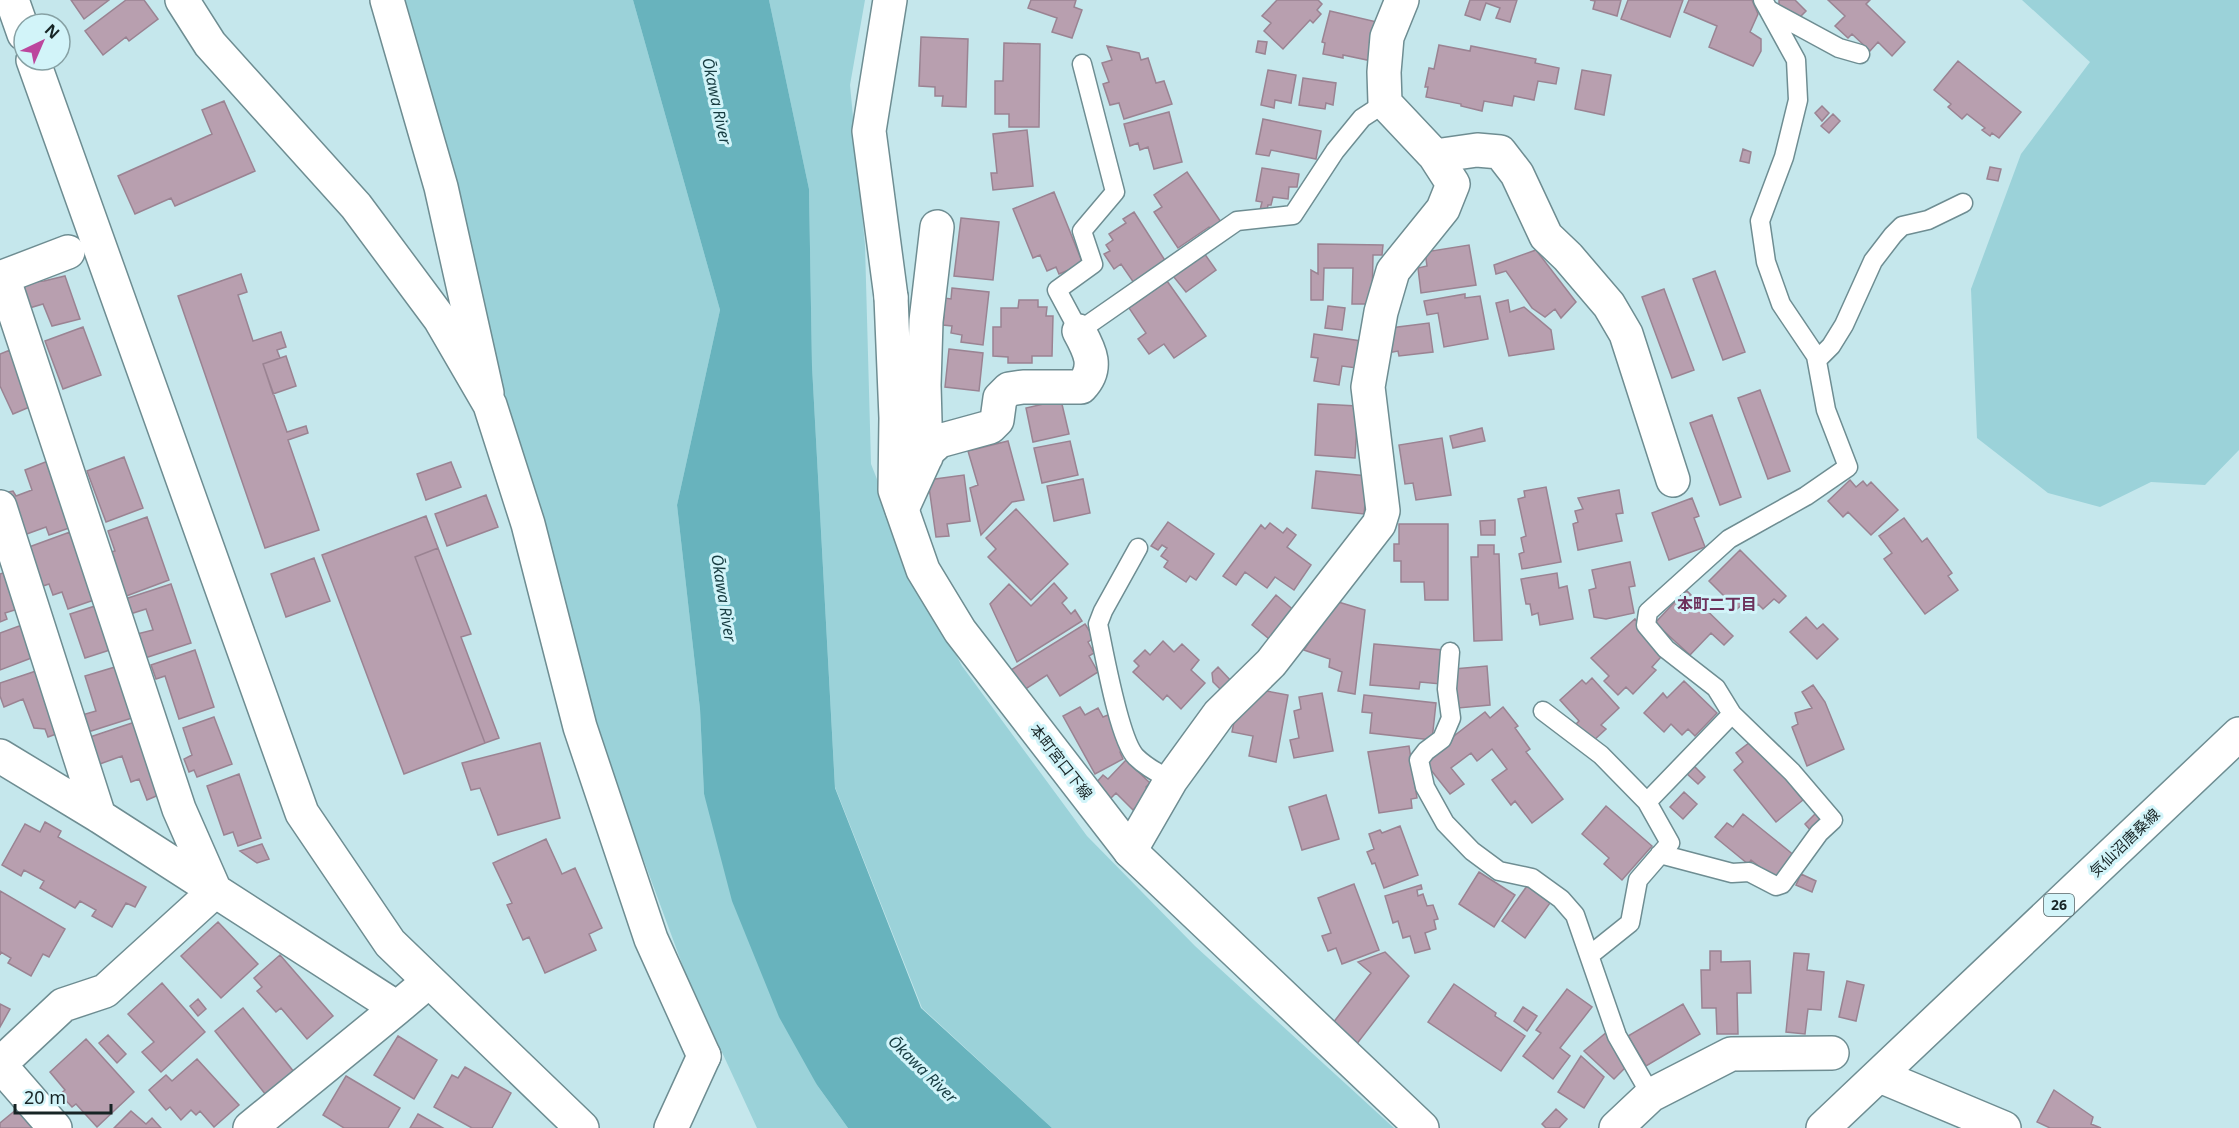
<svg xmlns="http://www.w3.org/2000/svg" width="2239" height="1128" font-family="'Noto Sans','Noto Sans JP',sans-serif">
	<rect width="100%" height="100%" fill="#c5e7ec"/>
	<path fill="#9bd2d9" d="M390,0H633L720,310L677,505L700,709L704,794L817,1085L848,1128H757L685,972L609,766L552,583L493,348Z
		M769,0H865L850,85L865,245L871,464L920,588L962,666L1087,836L1195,946L1394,1128H1052L922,1008L835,787L812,366L809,189Z
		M2022,0H2239V450L2205,485L2151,482L2100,507L2048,493L1977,438L1971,289L2021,154L2090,62Z"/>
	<path fill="#68b3bd" d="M633,0H769L809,189L812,366L835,788L921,1008L1052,1128H848L817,1085L779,1017L732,901L704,794L700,709L677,505L720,310Z"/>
	<path fill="#b89faf" stroke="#9a8392" stroke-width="1.5" d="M71,0H109L84,19Z
		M126,0H144L158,19L129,41L126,37L103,55L85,31Z
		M1031,0H1076L1074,7L1082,10L1072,38L1052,32L1057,18L1028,8Z
		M1277,0H1318L1322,4L1317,10L1321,14L1313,23L1310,20L1283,49L1264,31L1271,23L1262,16Z
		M1470,0H1517L1510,22L1496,18L1500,8L1486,3L1480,20L1465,15Z
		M1590,0H1621L1617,16L1593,9L1595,1Z
		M1628,0H1683L1670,37L1621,19Z
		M1689,0H1752L1758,14L1750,32L1761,39V51L1753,66L1709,47L1717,26L1684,12Z
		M1779,0H1795L1806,11L1799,18L1779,7Z
		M1828,0H1870L1866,4L1905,42L1892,56L1878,42L1870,51L1852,34L1848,38L1835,26L1845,16Z
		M1330,11L1381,23L1372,61L1343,55V58L1323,54L1325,43L1322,42Z
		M921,37L968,39L966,107L942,106L943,96H935V87L919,86Z
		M1258,41L1267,42L1265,54L1256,52Z
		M1004,43L1040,44L1039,127H1009V114H995V81H1003Z
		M1439,45L1470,51L1471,46L1536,59L1535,63L1559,68L1556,84L1538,81L1534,100L1514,96L1512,106L1484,101L1482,111L1461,106V104L1426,97L1428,87H1425L1429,68L1434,69Z
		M1107,46L1139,53L1141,60L1148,58L1156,83L1164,81L1172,104L1124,119L1119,103L1110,105L1103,84L1109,82L1102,63L1112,60Z
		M1958,61L2021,112L1999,138L1992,133L1990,136L1982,130L1985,128L1967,114L1962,119L1948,107L1951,104L1934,90Z
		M1268,70L1296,75L1291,103L1275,100L1274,108L1261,105Z
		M1582,70L1611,75L1604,115L1575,109Z
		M1303,78L1336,83L1333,105L1326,103L1325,109L1299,105Z
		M224,101L255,171L175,206L171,198L135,214L118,176L212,134L202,110Z
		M1822,106L1829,113L1822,121L1815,113Z
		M1169,112L1182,162L1154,169L1148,147L1140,150L1138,143L1130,146L1124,124Z
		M1833,114L1840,121L1829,133L1821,126Z
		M1263,119L1321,131L1316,159L1271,150L1269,156L1256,154Z
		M1027,130L1033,186L993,190L991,173H997L993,134Z
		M1743,149L1751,152L1749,163L1740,161Z
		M1990,167L2001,169L1998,181L1987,179Z
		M1262,168L1299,174L1297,187H1289L1288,199L1273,197L1271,205H1268L1267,211L1260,210L1262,202L1256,201Z
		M1187,172L1223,225L1212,233L1209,227L1178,248L1154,212L1162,207L1154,195Z
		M1054,192L1083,264L1059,274L1056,267L1047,271L1040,255L1033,258L1013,209Z
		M1134,212L1166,262L1134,283L1121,264L1114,269L1104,254L1110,251L1106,245L1113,240L1109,234L1126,223L1123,219Z
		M961,218L999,222L993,280L954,276Z
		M1318,244L1383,245L1382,255H1373L1372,304H1352L1353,268H1324L1323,300H1311V270L1318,274Z
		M1469,245L1476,285L1421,293L1418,268L1427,266L1425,252Z
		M1536,250L1576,302L1561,318L1555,309L1545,317L1532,308L1506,271L1496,274L1494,265Z
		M1204,253L1216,270L1186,292L1173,276Z
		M1715,271L1745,352L1723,360L1693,279Z
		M241,274L247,292L238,295L253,341L281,332L286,347L277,350L280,358L263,364L287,432L306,426L308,433L288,440L319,530L265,548L178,296Z
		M65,276L80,319L52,326L43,304L26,309L11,284L44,281Z
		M1167,281L1206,336L1174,358L1164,344L1149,354L1138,339L1146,333L1129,308Z
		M952,288L989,292L983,345L961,342L962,335L951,333L952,326L943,325L944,314L936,313L938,297L951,299Z
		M1664,289L1694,370L1672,378L1642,297Z
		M1465,294V298L1480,296L1488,339L1444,347L1438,313L1427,315L1424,301Z
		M1019,300H1038V307H1047L1046,316H1053L1052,356H1032V363H1008V357L993,356V327H1001V308H1018Z
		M1508,300L1510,312L1524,307L1551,330L1554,349L1509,356L1496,303Z
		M1328,306L1345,308L1342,330L1325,328Z
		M1429,323L1433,352L1399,356L1398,351L1387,353L1390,328Z
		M83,327L101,375L63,389L45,341Z
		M1314,334L1361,341L1357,368L1342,366L1339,385L1314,381L1318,358L1311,357Z
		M949,349L983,353L979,391L945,387Z
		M10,350L32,406L13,414L0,386V354Z
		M286,356L296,386L273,394L263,364Z
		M1760,390L1790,471L1768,479L1738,398Z
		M1061,400L1069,434L1033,442L1026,408Z
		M1318,404L1358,406L1355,458L1315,455Z
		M1712,415L1741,497L1720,505L1690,423Z
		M1482,428L1485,441L1453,448L1450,436Z
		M1442,438L1451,495L1416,500L1413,483L1405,484L1399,445Z
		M1008,441L1024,500L1012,502L981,535L970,488L978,485L968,451Z
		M1070,441L1078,475L1042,483L1034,448Z
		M124,457L143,508L106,522L87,471Z
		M48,461L72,527L49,535L46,527L24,535L8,492L13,491L16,496L32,490L25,470Z
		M451,462L461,487L426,500L417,474Z
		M1316,471L1368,476L1364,514L1312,508Z
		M964,475L970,521L947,524L949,536L936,537L928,480Z
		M1083,479L1090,513L1054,521L1047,486Z
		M1850,480L1856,487L1863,481L1867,486L1871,482L1898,510L1871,535L1848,512L1843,517L1828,501Z
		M1546,487L1561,562L1522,569L1519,554L1524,552L1521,538L1526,536L1518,499L1525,497L1524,491Z
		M1619,490L1623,513L1616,514L1622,541L1578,550L1573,524L1578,522L1575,511L1583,509L1578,498Z
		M486,495L498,527L447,546L435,514Z
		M1692,498L1699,516L1694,518L1705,547L1669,560L1652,513Z
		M1016,509L1068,564L1031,600L988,557L996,549L986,538Z
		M426,516L438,548L415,557L485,743L404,774L322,555Z
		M147,517L169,580L121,598L114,581L120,578L111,552L115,551L108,531Z
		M1904,518L1922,542L1927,538L1952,573L1948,576L1958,590L1925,614L1884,559L1892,553L1879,536Z
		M1495,520V535H1481L1480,521Z
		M1168,522L1214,554L1196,580L1190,576L1186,582L1164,567L1168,561L1161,556L1167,548L1162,545L1158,550L1151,546Z
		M1270,523L1283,533L1287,528L1296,535L1287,547L1311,565L1294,590L1275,577L1267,588L1245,572L1236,585L1223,576L1261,525L1265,529Z
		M1399,524H1448V600H1425L1424,582H1401V561H1394V544H1399Z
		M70,532L94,600L68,609L62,592L53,595L49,584L43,586L29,547Z
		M1478,545H1494V554H1499L1502,640L1474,641L1471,557H1478Z
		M438,548L471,634L461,637L499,738L485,743L415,557Z
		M1740,550L1786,596L1779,603L1774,599L1763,609L1758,604L1752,611L1745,602L1737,609L1709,581Z
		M314,558L330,601L286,617L271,574Z
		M1630,562L1635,586L1629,587L1634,613L1606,619L1594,617L1589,590L1596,588L1592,570Z
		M8,571L21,608L5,613L7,619L0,622V574Z
		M1557,573L1559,588L1567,586L1573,619L1540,625L1538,613L1532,615L1530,604H1526L1521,579Z
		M1054,583L1067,598L1062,603L1071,614L1075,610L1082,621L1017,662L990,604L1009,584L1031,606Z
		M171,584L191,643L145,658L137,634L153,630L146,609L127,615L122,600Z
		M1686,590L1733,636L1724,645L1711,633L1690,655L1655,623Z
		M1276,595L1296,612L1273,642L1252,625Z
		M1335,601L1365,610L1355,694L1338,691L1342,672L1329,667L1330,659L1304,650Z
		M98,605L113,649L85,658L70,614Z
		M1806,617L1817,629L1823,624L1838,639L1817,659L1790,632Z
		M1635,619L1661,657L1652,667L1656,670L1633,694L1626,687L1618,695L1604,681L1609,676L1591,658Z
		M1085,624L1094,638L1088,642L1094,653L1089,656L1098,672L1060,696L1047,675L1024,690L1011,670Z
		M22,625L34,657L0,670V633Z
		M1163,641L1174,652L1182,644L1199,660L1191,670L1205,683L1181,709L1167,695L1163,700L1133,672L1139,666L1134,661L1145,650L1150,655Z
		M1374,644L1444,650L1441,684L1420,682L1419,689L1370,685Z
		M195,650L214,707L179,719L165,676L156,679L151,665Z
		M1487,666L1490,705L1458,708L1454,669Z
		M115,667L132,718L88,732L82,715L96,711L85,676Z
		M1218,667L1233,683L1224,693L1213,682L1212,673Z
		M36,671L59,733L48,737L45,729L34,728L23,699L4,707L0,696V683Z
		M1592,678L1619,708L1601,725L1606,729L1592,742L1576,724L1579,721L1560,700L1582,680L1586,684Z
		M1684,681L1717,713L1695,736L1688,729L1682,735L1671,724L1664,732L1644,713L1663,693L1667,698Z
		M1813,685L1825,702L1844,749L1807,766L1792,727L1798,724L1795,713L1812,708L1802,692Z
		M1261,690L1288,695L1276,762L1249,756L1253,736L1232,732L1236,712Z
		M1322,693L1333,751L1294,758L1290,740L1299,738L1294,711L1301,709L1299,697Z
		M1364,695L1436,703L1432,740L1370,733L1372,713L1362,712Z
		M1080,707L1085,715L1098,708L1103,717L1108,715L1126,749L1120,752L1123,759L1095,774L1063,716Z
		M1503,707L1518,726L1515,728L1530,749L1526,752L1563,799L1532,823L1515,801L1511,805L1492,780L1507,769L1492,749L1477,761L1471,753L1451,768L1464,784L1450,794L1423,760L1485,712L1490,718Z
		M214,717L232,764L197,777L194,770L189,772L184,759L192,755L183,728Z
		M135,722L161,794L147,800L139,779L131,782L122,756L97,765L87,738Z
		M1754,739L1803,800L1776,822L1734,770L1743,762L1736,753Z
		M540,743L560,818L498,835L480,788L471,790L462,763Z
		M1409,746L1417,798L1411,799L1412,808L1379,813L1368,752Z
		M1126,760L1150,783L1146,787L1151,792L1133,810L1116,793L1110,799L1095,784L1103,775L1108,779Z
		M1693,765L1705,777L1698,784L1686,773Z
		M239,774L261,838L238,846L233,832L224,835L207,786Z
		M1684,792L1697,804L1683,819L1670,807Z
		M1326,795L1339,839L1302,850L1289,807Z
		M1606,806L1652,846L1622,880L1604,864L1609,858L1582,834Z
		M1816,813L1823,820L1811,831L1805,824Z
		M1743,814L1795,856L1776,880L1751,860L1748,864L1715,837L1727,823L1733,827Z
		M45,822L61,831L58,837L146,887L135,907L126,903L112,927L92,916L96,910L80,901L75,908L40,888L44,881L24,870L21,876L2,865L25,824L40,832Z
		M1400,826L1418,875L1384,888L1375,863L1372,864L1367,852L1374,849L1369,834L1380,830L1382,833Z
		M546,839L562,874L575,868L602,928L589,934L596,950L545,973L529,937L523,940L507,905L512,903L493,863Z
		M262,844L269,859L257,863L240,851Z
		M1479,872L1515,895L1494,927L1459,904Z
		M1801,874L1816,881L1812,892L1796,885Z
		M1354,884L1379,950L1342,964L1336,948L1328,951L1322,936L1331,933L1318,898Z
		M1421,885L1422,889L1417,890L1418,896L1423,894L1427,906L1433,905L1438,919L1434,920L1436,929L1425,933L1430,949L1415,953L1410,936L1403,938L1398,921L1393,923L1385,896Z
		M1527,886L1550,903L1525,938L1502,921Z
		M0,891L65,929L49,957L43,954L31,976L8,963L11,958L1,952L0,955Z
		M218,922L258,964L221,998L181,956Z
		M1710,951H1721V962L1750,961L1751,993H1737L1738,1034H1717L1716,1008H1702L1701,970H1710Z
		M1385,952L1409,976L1356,1045L1333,1023L1371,973L1358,962Z
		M1794,953L1809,954L1807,970L1824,972L1821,1010L1808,1009L1805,1034L1786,1032Z
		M280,955L333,1016L307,1039L281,1008L276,1012L257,991L262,987L254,978Z
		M1847,981L1864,985L1856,1021L1839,1017Z
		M162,983L205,1032L161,1072L142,1052L154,1042L128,1014Z
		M1454,984L1496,1013L1495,1016L1525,1036L1501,1071L1428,1022Z
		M1567,989L1592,1007L1560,1048L1570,1056L1553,1079L1523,1056L1541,1033L1536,1030Z
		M198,999L206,1009L198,1016L190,1006Z
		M0,1004L10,1009L0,1027Z
		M1683,1004L1700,1034L1646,1066L1628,1036Z
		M1523,1007L1537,1016L1527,1031L1514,1021Z
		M243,1008L294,1072L266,1095L215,1031Z
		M1607,1032L1627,1066L1614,1079L1584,1051Z
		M108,1035L126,1054L117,1063L99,1043Z
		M398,1036L437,1060L414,1099L374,1075Z
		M86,1039L134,1092L97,1127L76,1104L72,1107L60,1094L65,1090L50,1072Z
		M1581,1056L1604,1077L1584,1108L1558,1092Z
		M197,1059L239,1105L214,1127L200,1111L196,1115L191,1110L181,1120L170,1107L166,1110L149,1090L166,1075L172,1081Z
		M465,1067L511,1093L492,1128H472L434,1107L452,1075L458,1078Z
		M346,1076L400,1108L388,1128H344L323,1115Z
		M2054,1090L2093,1117L2091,1124L2101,1128H2050L2037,1122Z
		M17,1109L33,1128H0V1123Z
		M1556,1109L1567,1119L1559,1128H1546L1542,1124Z
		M131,1111L146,1124L152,1118L161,1128H114Z
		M418,1114L443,1128H410Z"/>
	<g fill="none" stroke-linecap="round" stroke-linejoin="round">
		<g stroke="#6e8d92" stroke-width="21">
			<path id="lane" d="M1769,10L1839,48L1860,54
				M1082,64L1115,192L1082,231L1093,264L1057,290L1079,331L1237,221L1293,215L1335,151L1362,118L1385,103
				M1817,360L1831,346L1844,325L1873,261L1893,235L1902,226L1928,220L1963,203
				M1138,548L1103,611L1098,624C1104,652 1119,740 1136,757C1146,767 1159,774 1171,780
				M1450,652L1447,689L1451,718L1442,739L1426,751L1419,760L1425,787L1445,823L1472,851L1499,871L1532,878L1561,899L1575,915L1617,1036L1651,1095
				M1543,711L1601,755L1647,802L1732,714
				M1660,854L1732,873L1749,872L1776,886L1782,884L1819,833L1833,820L1792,772L1732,714L1716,688L1666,649L1646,625L1648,612L1729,539L1806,496L1848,467L1826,410L1816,356L1781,304L1766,262L1760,221L1784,157L1798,100L1796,60L1763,0
				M1590,955L1630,923L1638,880L1670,843L1647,802"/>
		</g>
		<g stroke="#6e8d92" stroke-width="36">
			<path id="street" d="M387,0L441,187L487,393
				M890,0L869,131L891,297
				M1435,156L1477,150L1500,152L1517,174L1546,236L1568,257L1609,305L1626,334L1673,480
				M0,278L68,252
				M926,457L924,385L926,321L937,227
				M0,507L99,816
				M902,509L929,450L939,441L990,427L997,420L1000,398L1009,389L1023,387H1081C1099,368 1090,351 1079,331
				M0,756L99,816L397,1008L429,981
				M1130,851L1171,780L1219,714L1271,663L1379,524L1383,511L1368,387L1381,312L1393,271L1443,209L1453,184L1435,156L1385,103L1384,72L1387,37L1402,0
				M0,1064L63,1005L105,991L215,891L179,809L3,277
				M0,1065L55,1128
				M250,1128L397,1008
				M671,1128L704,1056
				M1616,1128L1651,1095L1731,1054L1832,1053"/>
		</g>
		<g stroke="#6e8d92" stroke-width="36">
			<path id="secondary" d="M12,0L24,34
				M182,0L210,44L356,206L440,319L490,405L528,524L580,727L651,939L704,1056
				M33,60L302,813L390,943L582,1128
				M891,297L896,418L895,490L923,570L960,631L1130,851L1422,1128"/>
		</g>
		<g stroke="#6e8d92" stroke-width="36">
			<path id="primary" d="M1880,1076L2004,1128
				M1823,1128L2239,734"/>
		</g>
		<use href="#lane" stroke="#fff" stroke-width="18"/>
		<use href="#street" stroke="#fff" stroke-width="33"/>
		<use href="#secondary" stroke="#fff" stroke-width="33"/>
		<use href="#primary" stroke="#fff" stroke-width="33"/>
	</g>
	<g text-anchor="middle" stroke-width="6" stroke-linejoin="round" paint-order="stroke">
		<rect fill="#d2f4f9" stroke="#4f6265" stroke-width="1.5" x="2044" y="894" width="30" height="22" rx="4.5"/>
		<g font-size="14" font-weight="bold" fill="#172425">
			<text x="2059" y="910">26</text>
		</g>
		<g font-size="15" fill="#172425" stroke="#d2f4f9">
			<text transform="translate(1061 762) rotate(52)" y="5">本町宮口下線</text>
			<text transform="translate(2125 843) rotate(-44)" y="5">気仙沼唐桑線</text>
		</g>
		<g font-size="16" font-style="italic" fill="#163b40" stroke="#d2f4f9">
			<text transform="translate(717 101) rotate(78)" y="6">Ōkawa River</text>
			<text transform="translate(724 598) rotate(81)" y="6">Ōkawa River</text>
			<text transform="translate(923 1069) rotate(44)" y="6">Ōkawa River</text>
		</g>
		<g font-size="16" font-weight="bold" fill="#6c315b" stroke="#d2f4f9">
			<text x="1717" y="610">本町二丁目</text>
		</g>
	</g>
	<g transform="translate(42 42) rotate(44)"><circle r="28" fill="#d2f4f9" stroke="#87a1a4" stroke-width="1.5"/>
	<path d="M0-4.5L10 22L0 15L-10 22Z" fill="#bc469d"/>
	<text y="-9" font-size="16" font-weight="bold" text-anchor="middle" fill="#172425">N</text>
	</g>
	<path d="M15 1104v9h96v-9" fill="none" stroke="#172425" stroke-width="3"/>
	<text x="24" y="1104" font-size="18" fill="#172425" stroke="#d2f4f9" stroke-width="4.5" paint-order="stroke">20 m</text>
</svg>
